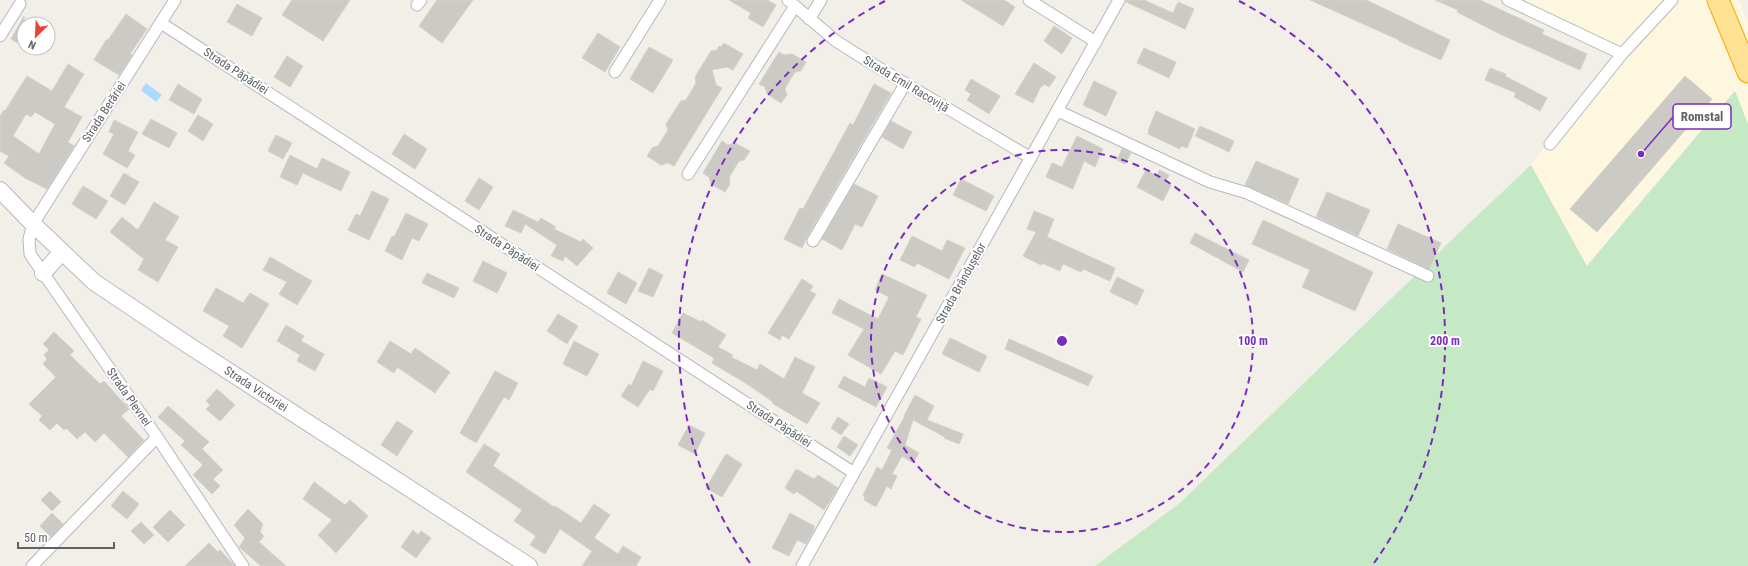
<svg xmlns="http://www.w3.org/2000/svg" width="1748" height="566" font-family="'Roboto Condensed',sans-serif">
	<rect width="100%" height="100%" fill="#f1efe8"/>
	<path fill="#fef7e0" d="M1513,0H1739L1748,21V124L1734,91L1586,266L1531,165L1616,52Z"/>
	<path fill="#c5e8c5" d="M1735,91L1748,124V566H1095L1180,503L1461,231L1531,165L1587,266Z"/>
	<path fill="#aadaff" d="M146,83L162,95L156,102L141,90Z"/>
	<path fill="#cccac5" stroke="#d6d1c6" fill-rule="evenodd" d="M292,0H350L323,41L282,15Z
		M437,0H473L442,43L419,26Z
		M729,0H767L776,5L763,27L748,18L751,13Z
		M961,0H1004L1015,7L1003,26Z
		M1126,0H1144L1173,13L1178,2L1194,9L1185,29L1126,2Z
		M1310,0H1366L1450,40L1441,60L1399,41V40Z
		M1435,0H1480L1544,30L1542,34L1587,54L1580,70L1500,34L1457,12L1458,10Z
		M237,4L262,18L252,36L227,22Z
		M126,14L147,29L130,54L132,55L119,75L94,60L106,40H108Z
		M24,16V47L11,39Z
		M1054,26L1072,38L1062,54L1044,41Z
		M598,33L620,47L605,72L582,58Z
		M724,43L743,54L733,70L727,67L712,70L716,85L722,88L674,166L668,163L661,165L647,156L652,148L658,146L668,130L666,124L681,101L686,100L696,83L695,77L711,51L717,50L719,46L721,47Z
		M649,47L673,60L653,93L630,79Z
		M1144,48L1176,62L1169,78L1137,63Z
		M779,52L784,55L792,54L806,62L801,71L795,72L787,85L785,89L787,95L781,103L767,94L765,87L759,84Z
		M287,56L303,66L290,87L274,77Z
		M1034,63L1056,77L1049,87L1044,84L1042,87L1041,86L1033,103L1015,94Z
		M68,64L84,74L64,107L82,117L68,142L74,146L47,189L25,178L4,163L9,156L0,151V116L4,110L5,111L27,76L52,91ZM35,112L55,124L39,154L13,136L26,114L31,117Z
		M1490,68L1506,74L1505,76L1547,98L1540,111L1514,97L1516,93L1485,80Z
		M1685,76L1712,99L1597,232L1570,209Z
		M971,79L1000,96L989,114L967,100L971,94L965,90Z
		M1094,81L1117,92L1106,116L1083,105Z
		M178,84L202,99L194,114L169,100Z
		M874,84L891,93L807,237L802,248L784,239L800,208L803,209L850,123L853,125Z
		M1156,111L1195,129L1187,148L1181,146L1180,149L1148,134L1149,132L1148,131Z
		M198,115L213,124L203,141L188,131Z
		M151,119L177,133L169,148L142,134Z
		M114,120L138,132L128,151L135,155L127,168L103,154L114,134L109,132Z
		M891,121L912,132L903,149L882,137Z
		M1200,126L1234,141L1229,152L1195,136Z
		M404,134L427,149L415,169L392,154Z
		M276,135L292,143L283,159L268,151Z
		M1077,136L1103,149L1095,167L1084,161L1073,189L1046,177L1052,163L1062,167Z
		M722,141L728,145L735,143L750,151L744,160L739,161L731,174L729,178L730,184L725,192L711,184L709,177L703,173Z
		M1122,149L1131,153L1125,164L1117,160Z
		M290,155L317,169L322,158L350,172L341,191L303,173L297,185L280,177Z
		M1256,161L1299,179L1288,204L1245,185Z
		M1146,170L1157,176L1159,170L1169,175L1165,182L1171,185L1163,201L1137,187Z
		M124,173L139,182L125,205L110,196Z
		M479,178L493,187L479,210L465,201Z
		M961,179L994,196L986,211L953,195Z
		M854,184L878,196L862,227L855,224L842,250L822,239Z
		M83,186L108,201L96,219L72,204Z
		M372,191L389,199L369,240L348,230L356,214L360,216Z
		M1327,192L1370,210L1358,236L1316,217Z
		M154,202L179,217L165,240L178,247L158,282L138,270L144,259L110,232L122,217L138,230Z
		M513,210L538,222L541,218L556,227L554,229L581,242L583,239L593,248L577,266L565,256L563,261L551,256L557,245L525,224L521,233L505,226Z
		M1034,211L1054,219L1047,237L1115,268L1110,281L1083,269L1081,272L1063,264L1060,271L1042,263L1041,265L1023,256L1036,232L1027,229Z
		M406,213L428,224L419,241L412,238L402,260L385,251L392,236L394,237Z
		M1263,220L1373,272L1355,311L1302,287L1310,270L1252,244Z
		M1398,224L1441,243L1429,269L1387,249Z
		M1195,233L1249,260L1243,272L1190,243Z
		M912,236L942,251L947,240L965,248L949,279L917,263L915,267L900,260Z
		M270,257L312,281L297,305L279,294L287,282L263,270Z
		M483,261L507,273L497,293L473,281Z
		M649,268L663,275L653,297L638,291Z
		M618,272L637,283L626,304L607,293Z
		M427,273L459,288L454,298L422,283Z
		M882,274L927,295L916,317L921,319L903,355L895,351L881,374L848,355L864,329L832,313L839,299L878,319L889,297L875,290Z
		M1117,277L1144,290L1137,305L1110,292Z
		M802,279L813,286L810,291L816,294L789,339L782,335L780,340L768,333Z
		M216,288L243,303L250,293L269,304L242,348L223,336L229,326L203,311Z
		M683,313L701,322L702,320L726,335L718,347L733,355L731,357L757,370L760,364L784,379L795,357L815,367L802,393L820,403L807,424L772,403L773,402L747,384L712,363L714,358L672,333Z
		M558,314L578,326L567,344L547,331Z
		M286,325L304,336L301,341L324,354L315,371L297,361L300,355L277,341Z
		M54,332L74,351L70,355L100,384L104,381L129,409L121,416L144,440L128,457L104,433L95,442L85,432L77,439L66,428L64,430L57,423L50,430L39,420L42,416L29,404L56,377L43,364L47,359L44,355L49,350L43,344Z
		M950,338L987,356L979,372L942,354Z
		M1009,339L1093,376L1088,386L1005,349Z
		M390,341L411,354L415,348L450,372L435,393L397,367L394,373L377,362Z
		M574,341L599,354L587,376L563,364Z
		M643,361L663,371L653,391L650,389L638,407L621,396L629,384L631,386Z
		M495,371L518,383L509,400L504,397L476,443L460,433Z
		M844,376L865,387L869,378L887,387L876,407L838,387Z
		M217,389L235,405L220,421L206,409L210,405L206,401Z
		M915,395L934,406L927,420L963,434L959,444L944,438L945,437L913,420L905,445L919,453L913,463L902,456L892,474L897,476L891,489L887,486L876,507L864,500L865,497L863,495L877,467L882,470L892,450L887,448L905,416H904Z
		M168,406L209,442L202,449L223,470L213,479L220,486L212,494L193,475L203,465L181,445L185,441L158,417Z
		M838,417L849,424L841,435L831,428Z
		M397,421L413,431L397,456L381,445Z
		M689,425L705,433L695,454L678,445Z
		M844,436L858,445L850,456L837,447Z
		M484,444L500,454L493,466L554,507L555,506L581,523L594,504L610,515L594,538L618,554L623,546L641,557L636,566H582L592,551L560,529L545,554L530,545L536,536L514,521L522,510L466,472Z
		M726,454L742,464L722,497L706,488Z
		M796,469L814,479L818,475L838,488L824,510L796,491L794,494L785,488Z
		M314,482L345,505L350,500L368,516L336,553L318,535L332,520L303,499Z
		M50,491L61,502L52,511L41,500Z
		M123,491L139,504L127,519L111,506Z
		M248,509L263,524L260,532L264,536L259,542L286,566H261L239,547L245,538L234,525Z
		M170,510L185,525L168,542L153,527Z
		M52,513L63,524L51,537L40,526Z
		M790,513L814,526V530L806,544L797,540L789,556L772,548Z
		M141,522L154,535L144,544L131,531Z
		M413,530L418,535L421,531L431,538L416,558L401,547Z
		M209,543L218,552L220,550L235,566H185Z"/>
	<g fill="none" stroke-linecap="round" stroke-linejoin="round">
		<g stroke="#b5b8bc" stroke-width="13">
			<path id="street" d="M175,0L33,224L29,239L30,254L157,437L243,566
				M788,0L836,41L866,60L1031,158
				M1029,0L1096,42
				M1508,0L1622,54
				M417,5L421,0
				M809,19L821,0
				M161,23L854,473
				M0,36L20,4
				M615,72L660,0
				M1058,111L1210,182L1247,193L1428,276
				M1550,144L1622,54L1672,0
				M688,174L795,6
				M813,241L905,84
				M32,566L157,437
				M802,566L1119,0"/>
		</g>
		<g stroke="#b6babf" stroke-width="18">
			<path id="secondary" d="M0,190L33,224L94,282L182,341L529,566
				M43,273L62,252"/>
		</g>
		<g stroke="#f9ab00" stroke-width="23">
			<path id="highway" d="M1718,0L1748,72"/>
		</g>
		<use href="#street" stroke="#fff" stroke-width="11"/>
		<use href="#secondary" stroke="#fff" stroke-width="16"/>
		<use href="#highway" stroke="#fde293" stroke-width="21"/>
	</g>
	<g fill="none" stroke="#7b2cbf" stroke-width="2" stroke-dasharray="7 5">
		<circle cx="1062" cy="341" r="191"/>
		<path d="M750 563A383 383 0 0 1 885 1M1239 1A383 383 0 0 1 1374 563"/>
	</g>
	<g text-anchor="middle" stroke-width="4" stroke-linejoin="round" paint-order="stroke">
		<g font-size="12" fill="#5f6368" stroke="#fff">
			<text transform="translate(236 71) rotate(33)" y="4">Strada Păpădiei</text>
			<text transform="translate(906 84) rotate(31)" y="4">Strada Emil Racoviță</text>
			<text transform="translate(104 112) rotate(-57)" y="4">Strada Berăriei</text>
			<text transform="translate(507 248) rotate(33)" y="4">Strada Păpădiei</text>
			<text transform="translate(961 283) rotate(-61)" y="4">Strada Brândușelor</text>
			<text transform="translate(256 389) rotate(33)" y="4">Strada Victoriei</text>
			<text transform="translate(129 397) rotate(55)" y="4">Strada Plevnei</text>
			<text transform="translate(779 424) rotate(33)" y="4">Strada Păpădiei</text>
		</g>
	</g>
	<circle cx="1062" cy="341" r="6" fill="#7b2cbf" stroke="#fff" stroke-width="2"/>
	<g font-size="12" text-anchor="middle" font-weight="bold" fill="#7b2cbf" stroke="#fff" stroke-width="4" stroke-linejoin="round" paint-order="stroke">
		<text x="1253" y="345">100 m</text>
		<text x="1445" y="345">200 m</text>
	</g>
	<path fill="none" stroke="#7b2cbf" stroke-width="1.5" d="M1641 154L1673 117"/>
	<circle fill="#7b2cbf" stroke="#fff" stroke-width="1.5" cx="1641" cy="154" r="4"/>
	<rect fill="#fff" stroke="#7b2cbf" stroke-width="1.5" x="1673" y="104" width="58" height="25" rx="4"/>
	<g font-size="13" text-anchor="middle" font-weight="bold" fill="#5f6368">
		<text x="1702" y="121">Romstal</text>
	</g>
	<g transform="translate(36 36) rotate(204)"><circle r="19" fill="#ffffff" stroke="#bfc1c3"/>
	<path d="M0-3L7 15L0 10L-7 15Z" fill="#ea4335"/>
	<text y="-6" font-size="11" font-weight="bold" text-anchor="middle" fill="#5f6368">N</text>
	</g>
	<path d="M18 542v6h96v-6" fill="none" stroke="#5f6368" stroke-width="2"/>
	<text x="24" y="542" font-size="12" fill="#5f6368" stroke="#ffffff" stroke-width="3" paint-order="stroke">50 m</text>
</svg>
